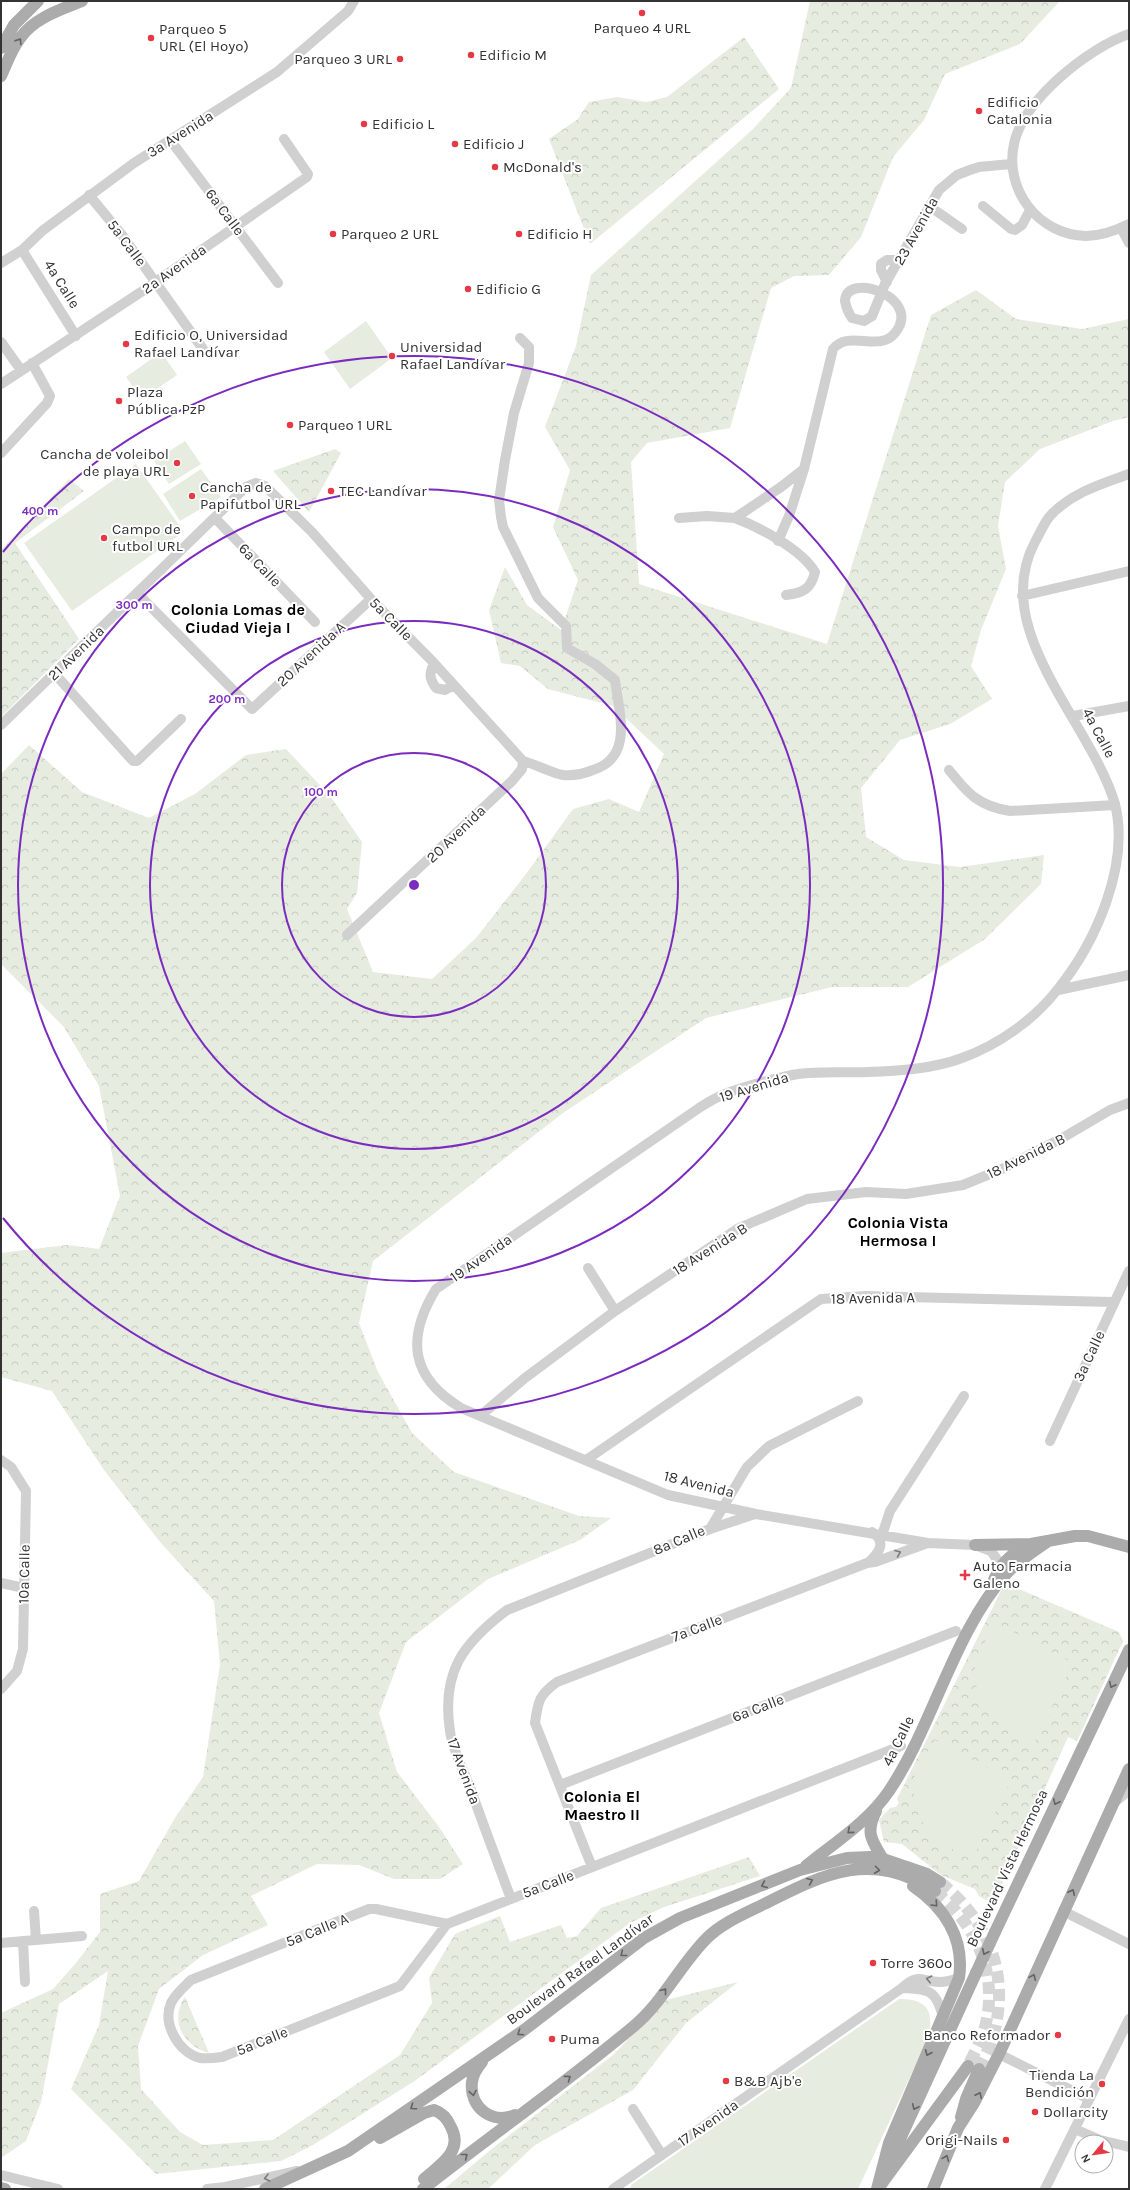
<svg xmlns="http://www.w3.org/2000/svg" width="1130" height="2190" font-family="Karla,sans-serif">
	<defs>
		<pattern id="forest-crowns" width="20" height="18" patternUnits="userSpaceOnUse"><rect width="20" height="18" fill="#e6ecdf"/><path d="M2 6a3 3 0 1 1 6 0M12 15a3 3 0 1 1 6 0" fill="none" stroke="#c6cbc0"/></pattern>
	</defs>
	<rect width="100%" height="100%" fill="#fff"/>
	<path fill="url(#forest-crowns)" d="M810,1H1060L1020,44L945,74L924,120L893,157L861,237L829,275L794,276L771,288L730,428L647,443L631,462L639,584L827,644L931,315L976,290L1016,319L1082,329L1129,319V417L1113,421L1040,449L1005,482L998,526L1006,569L981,630L971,666L992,699L950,724L900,740L861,788L866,837L904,860L960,867L1044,855L1041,884L985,939L908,987H832L706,1018L563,1113L373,1261L359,1323L378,1372L412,1433L454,1472L579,1516L611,1518L580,1540L488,1579L406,1642L379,1713L397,1772L439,1827L463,1864L440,1879H394L359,1865L317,1864L251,1896L268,1925L203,1955L159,1989L138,2046L141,2089L180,2132L203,2145L273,2140L400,2055L432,2003L429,1978L455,1934L500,1916L510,1942L561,1925L567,1938L577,1936L601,1908L749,1857L760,1876L664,1907L630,1923L416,2080L313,2145L281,2161L156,2174L71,2089L99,2025L108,1971L59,2004L41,2102L26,2141L1,2158V2013L53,1989L75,1964L100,1932V1894L139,1881L175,1818L203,1777L220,1664L214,1601L160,1542L104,1470L52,1391L1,1377V1253L67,1245L99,1249L120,1196L99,1086L64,1027L1,964V774L29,745L82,792L149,818L195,794L246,755L286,749L331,797L362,842L357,893L347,909L373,972L432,979L476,938L526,874L573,809L609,799L639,812L664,754L613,706L548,689L520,666L501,663L489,610L505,567L527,605L561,630L578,580L553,527L570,470L545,427L576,346L591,275L752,130L791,88Z
		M744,37L779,89L590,244L549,139L578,119L589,102L617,97L646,102L667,97Z
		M335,449L341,453L309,512L273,471Z
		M69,479L84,491L15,543L79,639L1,717V550Z
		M1005,1583L1119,1632L1123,1641L1077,1741L1068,1737L993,1904L979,1896L975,1889L941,1875L902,1844L884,1842L879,1820L890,1808L896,1807L899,1802L897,1800L898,1797Z
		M738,1982L686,2023L633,2090L535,2145L488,2189H444L494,2147L613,2055L666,2000Z
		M185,1997L209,2053C183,2046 169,2020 185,1997Z"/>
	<path fill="#e6ecdf" d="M366,321L392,358L350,389L324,352Z
		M161,352L177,375L142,399L126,377Z
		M185,441L201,464L169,484L154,461Z
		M136,464L184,532L72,611L24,543Z
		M201,469L221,497L180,521L163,494Z
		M996,1623L1073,1663L1034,1744C1021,1737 1005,1731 995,1720C978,1704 969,1674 979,1652C984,1642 991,1633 996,1623Z
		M935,1740L1011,1780L972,1860C944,1845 917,1831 914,1796C913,1787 914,1777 917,1769C922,1759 929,1749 935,1740Z
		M899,1999C926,1999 934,2009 929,2036L858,2189H631V2185Z"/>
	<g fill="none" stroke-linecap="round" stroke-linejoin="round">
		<path stroke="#d6d6d6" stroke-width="12" stroke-dasharray="12 6" stroke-linecap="butt" d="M940,1882C986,1919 1009,1970 995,2029C992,2043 985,2056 979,2069
			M935,1891C976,1924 999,1974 985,2027C982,2040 974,2053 968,2066"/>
		<path stroke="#d0d0d0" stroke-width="10" d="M1129,34C1088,48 1023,100 1014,144C1004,189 1038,235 1086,236C1101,236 1115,231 1129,224
			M171,141L278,283
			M89,195L122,235L205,352
			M929,206L962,229
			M983,206L1011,229L1015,230L1022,225L1030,210
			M1121,228L1129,243
			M22,250L76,336
			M1,263L22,250L42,231L134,163L277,72L334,23L348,11L354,1
			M887,282L881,270V264L887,260H900
			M885,284L939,190L957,175L970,170L979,167L1011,164
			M520,338L529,347V363L514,413L505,460L499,500L501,517L503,527L538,598L566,626L567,648L595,664L615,680C619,713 634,757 593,770C583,774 574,776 563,775C552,773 535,764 523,761
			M1,342L21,370
			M1,384L141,292L307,177L308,174L284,139
			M1,453L47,403L50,396L32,363
			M215,518L315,622
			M679,518L707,516L735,518L781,487L804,469L833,349C849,329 879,353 895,333C924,297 845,271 845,301C846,306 849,314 852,318L864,321L872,316
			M735,518C759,527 801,549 815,572C811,589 803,593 786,595
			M778,541L789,516L804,469
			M137,593L252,709L371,599
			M1022,596L1129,571
			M434,663C429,674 429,678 436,688L445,690L454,685
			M54,673L133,761H137L181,719
			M1073,716L1129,706
			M1,725L246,487L256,483L265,486L312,532L371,599L434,663L523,761
			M949,770C968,794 979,806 1010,811L1115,805
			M347,935L512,781L522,769L523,761
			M1058,990L1129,975
			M588,1268L615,1311
			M480,1416L525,1378L615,1311L739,1228L807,1199L866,1192L906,1194L963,1185L1002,1169L1064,1137L1110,1110L1129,1103
			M1050,1441L1129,1271
			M1,1460L11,1467L26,1491L23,1649L17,1671L1,1689
			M586,1460L821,1299L866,1296L1113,1302
			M710,1529L755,1514
			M882,1535L890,1511L964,1396
			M868,1563C878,1554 888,1542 872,1532
			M1001,1565L991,1551L975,1545L928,1543L756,1514L668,1495L461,1408C410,1377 406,1338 436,1289L699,1108C707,1103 716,1097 725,1094C741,1087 780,1077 798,1074C821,1071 844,1073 867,1072C898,1071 933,1069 962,1058C998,1045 1034,1020 1058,989C1096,942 1130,865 1115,804C1091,722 988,630 1035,542C1040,533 1044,523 1050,516C1071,493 1101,484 1129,474
			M1,1583L24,1588
			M560,1785L956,1631
			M1114,1803L1129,1790
			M592,1867L535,1723C538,1701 539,1695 557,1682L867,1563L875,1562L925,1544
			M511,1899C498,1863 484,1827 471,1790C465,1773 452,1749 450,1731C441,1672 463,1643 507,1610L710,1529L747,1467L769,1446L858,1401
			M34,1911L36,1940
			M1063,1911L1129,1944
			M447,1924L376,1909H369L191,1980C184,1987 176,1993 171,2003C162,2024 179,2053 200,2058C207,2059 215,2058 222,2057L400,1986L447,1924L901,1746
			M23,1941L25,1982
			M1,1943L82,1936
			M902,1988C928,1989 936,1989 943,2017
			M999,2054L1089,2099
			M633,2109L662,2155
			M1075,2129L1100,2140L1129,2147
			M1,2175L58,2189
			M207,2189L225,2187L297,2171
			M613,2189L902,1988C919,1972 921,1982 940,1982C946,1982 953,1980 959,1978
			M1045,2189L1129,2019"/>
		<path stroke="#ababab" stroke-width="12" d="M1,48L14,25L38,1
			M1,76C7,63 12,48 21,37C34,18 62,9 82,1
			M975,1545L1031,1544L1075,1536H1088L1129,1547
			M992,1585C999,1565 1010,1554 1029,1545
			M876,1811C865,1833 872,1841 883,1859
			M806,1866C834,1843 868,1822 889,1791C933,1726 954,1631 1007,1573C1019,1560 1034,1551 1048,1541
			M995,1932L1129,1650
			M482,2062C477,2068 473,2074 472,2082C469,2107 492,2125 515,2115
			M961,2117L966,2099L979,2069
			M380,2138L424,2113L434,2110C443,2113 448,2120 451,2127C464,2151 440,2165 424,2179
			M890,2161L976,1973
			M880,2186L968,2066
			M1,2188L5,2189
			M265,2189L348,2151L524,2030L644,1938L680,1918L800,1870L847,1858L870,1857L883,1859L927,1874L940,1882
			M423,2189C493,2134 566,2083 634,2026C663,2002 680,1965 707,1938C722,1923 744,1914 764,1904C826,1873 870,1850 935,1891
			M877,2189L889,2143L959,1978C965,1938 944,1907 913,1886
			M933,2189L958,2128L974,2103L999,2054L1129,1769"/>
		<path stroke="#d0d0d0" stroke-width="10" d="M872,316L885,284"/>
		<path stroke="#ababab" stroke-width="12" d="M976,1973L995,1932"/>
	</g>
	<defs><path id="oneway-chevron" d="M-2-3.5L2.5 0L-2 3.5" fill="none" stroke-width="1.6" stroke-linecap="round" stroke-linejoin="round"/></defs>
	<g stroke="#636363">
		<use href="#oneway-chevron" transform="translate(19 41) rotate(-58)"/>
		<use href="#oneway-chevron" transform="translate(1112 1685) rotate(116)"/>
		<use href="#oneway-chevron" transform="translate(1056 1802) rotate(115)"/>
		<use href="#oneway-chevron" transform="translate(850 1831) rotate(140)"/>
		<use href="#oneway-chevron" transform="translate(877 1870) rotate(7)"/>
		<use href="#oneway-chevron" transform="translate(810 1881) rotate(-23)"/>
		<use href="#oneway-chevron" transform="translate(764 1885) rotate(157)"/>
		<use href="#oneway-chevron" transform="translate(1072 1892) rotate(-65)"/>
		<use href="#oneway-chevron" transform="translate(935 1904) rotate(47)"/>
		<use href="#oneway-chevron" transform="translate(985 1952) rotate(115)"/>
		<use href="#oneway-chevron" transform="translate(623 1954) rotate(142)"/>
		<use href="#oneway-chevron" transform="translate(1033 1977) rotate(-66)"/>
		<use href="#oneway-chevron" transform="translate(664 1991) rotate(-52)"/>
		<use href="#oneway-chevron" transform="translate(520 2033) rotate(146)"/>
		<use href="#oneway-chevron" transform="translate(928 2053) rotate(113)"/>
		<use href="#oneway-chevron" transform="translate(568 2078) rotate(-36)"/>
		<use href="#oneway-chevron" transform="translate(473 2093) rotate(81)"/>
		<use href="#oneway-chevron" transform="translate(979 2095) rotate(-64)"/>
		<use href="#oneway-chevron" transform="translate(413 2107) rotate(145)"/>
		<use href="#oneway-chevron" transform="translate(915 2107) rotate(115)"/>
		<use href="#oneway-chevron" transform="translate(465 2156) rotate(-38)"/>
		<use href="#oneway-chevron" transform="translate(946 2158) rotate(-67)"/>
	</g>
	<g stroke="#7a7a7a">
		<use href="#oneway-chevron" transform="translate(898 1553) rotate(-22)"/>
		<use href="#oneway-chevron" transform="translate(929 1979) rotate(-167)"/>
		<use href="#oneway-chevron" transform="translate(267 2178) rotate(166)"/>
	</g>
	<g fill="none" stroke="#7b2cbf" stroke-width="2">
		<circle cx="414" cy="885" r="132"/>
		<circle cx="414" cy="885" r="264"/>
		<circle cx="414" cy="885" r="396"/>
		<path d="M3 552A529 529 0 1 1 3 1218"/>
	</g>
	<g fill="#e63946" stroke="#fff" stroke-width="1.5">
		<circle cx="642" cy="13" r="4"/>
		<circle cx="151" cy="38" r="4"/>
		<circle cx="471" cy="55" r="4"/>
		<circle cx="400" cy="59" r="4"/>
		<circle cx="979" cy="111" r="4"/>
		<circle cx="364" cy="124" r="4"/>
		<circle cx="455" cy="144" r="4"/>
		<circle cx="495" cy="167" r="4"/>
		<circle cx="333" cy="234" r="4"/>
		<circle cx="519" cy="234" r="4"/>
		<circle cx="468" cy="289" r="4"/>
		<circle cx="126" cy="344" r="4"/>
		<circle cx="392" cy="356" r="4"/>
		<circle cx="119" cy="401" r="4"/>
		<circle cx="290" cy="425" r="4"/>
		<circle cx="177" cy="463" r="4"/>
		<circle cx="331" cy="491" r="4"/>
		<circle cx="192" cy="496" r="4"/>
		<circle cx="104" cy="538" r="4"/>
		<path d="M963 1569h4v4h4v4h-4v4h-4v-4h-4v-4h4z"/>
		<circle cx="873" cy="1963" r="4"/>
		<circle cx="1058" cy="2035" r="4"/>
		<circle cx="552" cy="2039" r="4"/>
		<circle cx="726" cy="2081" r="4"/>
		<circle cx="1102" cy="2084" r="4"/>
		<circle cx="1035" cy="2112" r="4"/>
		<circle cx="1006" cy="2140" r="4"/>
	</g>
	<g text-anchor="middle" stroke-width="4" stroke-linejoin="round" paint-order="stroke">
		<g font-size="15" fill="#333" stroke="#fff" text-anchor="start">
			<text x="642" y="33" text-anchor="middle">Parqueo 4 URL</text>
			<text x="159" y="34">Parqueo 5<tspan x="159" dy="17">URL (El Hoyo)</tspan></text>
			<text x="479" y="60">Edificio M</text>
			<text x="392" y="64" text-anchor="end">Parqueo 3 URL</text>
			<text x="987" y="107">Edificio<tspan x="987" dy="17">Catalonia</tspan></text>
			<text x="372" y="129">Edificio L</text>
			<text x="463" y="149">Edificio J</text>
			<text x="503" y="172">McDonald's</text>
			<text x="341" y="239">Parqueo 2 URL</text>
			<text x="527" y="239">Edificio H</text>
			<text x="476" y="294">Edificio G</text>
			<text x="134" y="340">Edificio O, Universidad<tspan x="134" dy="17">Rafael Landívar</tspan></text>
			<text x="400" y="352">Universidad<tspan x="400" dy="17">Rafael Landívar</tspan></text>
			<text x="127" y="397">Plaza<tspan x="127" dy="17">Pública PzP</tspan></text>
			<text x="298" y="430">Parqueo 1 URL</text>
			<text x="169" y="459" text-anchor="end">Cancha de voleibol<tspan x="169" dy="17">de playa URL</tspan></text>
			<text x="200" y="492">Cancha de<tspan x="200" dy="17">Papifutbol URL</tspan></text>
			<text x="339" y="496">TEC Landívar</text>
			<text x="112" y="534">Campo de<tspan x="112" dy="17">futbol URL</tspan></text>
			<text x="973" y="1571">Auto Farmacia<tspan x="973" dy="17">Galeno</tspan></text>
			<text x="881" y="1968">Torre 360º</text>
			<text x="1050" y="2040" text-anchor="end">Banco Reformador</text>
			<text x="560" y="2044">Puma</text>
			<text x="1094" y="2080" text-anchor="end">Tienda La<tspan x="1094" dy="17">Bendición</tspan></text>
			<text x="734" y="2086">B&amp;B Ajb'e</text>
			<text x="1043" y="2117">Dollarcity</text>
			<text x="998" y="2145" text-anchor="end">Origi-Nails</text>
		</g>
		<g font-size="15" fill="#333" stroke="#fff">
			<text transform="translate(180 134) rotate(-32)" y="5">3a Avenida</text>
			<text transform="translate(225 212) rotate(53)" y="5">6a Calle</text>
			<text transform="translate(916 231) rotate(-61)" y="5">23 Avenida</text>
			<text transform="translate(127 243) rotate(53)" y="5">5a Calle</text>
			<text transform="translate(174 269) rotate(-35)" y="5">2a Avenida</text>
			<text transform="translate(62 284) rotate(58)" y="5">4a Calle</text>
			<text transform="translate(260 565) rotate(46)" y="5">6a Calle</text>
			<text transform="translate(391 619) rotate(45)" y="5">5a Calle</text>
			<text transform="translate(76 653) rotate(-44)" y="5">21 Avenida</text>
			<text transform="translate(311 654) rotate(-43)" y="5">20 Avenida A</text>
			<text transform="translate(1099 733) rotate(62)" y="5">4a Calle</text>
			<text transform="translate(456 834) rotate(-44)" y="5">20 Avenida</text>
			<text transform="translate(754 1087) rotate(-17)" y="5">19 Avenida</text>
			<text transform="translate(1026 1156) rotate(-26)" y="5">18 Avenida B</text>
			<text transform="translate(710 1249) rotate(-32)" y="5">18 Avenida B</text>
			<text transform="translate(481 1258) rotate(-35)" y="5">19 Avenida</text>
			<text transform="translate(873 1298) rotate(-1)" y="5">18 Avenida A</text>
			<text transform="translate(1089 1356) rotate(-65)" y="5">3a Calle</text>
			<text transform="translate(699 1484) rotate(14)" y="5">18 Avenida</text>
			<text transform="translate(679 1540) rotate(-23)" y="5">8a Calle</text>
			<text transform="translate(24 1574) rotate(-89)" y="5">10a Calle</text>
			<text transform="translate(697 1628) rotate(-21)" y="5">7a Calle</text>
			<text transform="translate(758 1708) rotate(-21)" y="5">6a Calle</text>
			<text transform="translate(898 1741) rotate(-64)" y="5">4a Calle</text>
			<text transform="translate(464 1771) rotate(70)" y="5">17 Avenida</text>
			<text transform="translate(1007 1868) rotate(-65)" y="5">Boulevard Vista Hermosa</text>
			<text transform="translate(548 1884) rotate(-21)" y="5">5a Calle</text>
			<text transform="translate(317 1930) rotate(-22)" y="5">5a Calle A</text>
			<text transform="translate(580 1969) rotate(-36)" y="5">Boulevard Rafael Landívar</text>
			<text transform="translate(262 2041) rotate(-22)" y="5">5a Calle</text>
			<text transform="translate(708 2123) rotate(-35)" y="5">17 Avenida</text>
		</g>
		<g font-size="16" font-weight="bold" fill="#000" stroke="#fff">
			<text x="238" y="615">Colonia Lomas de<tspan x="238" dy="18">Ciudad Vieja I</tspan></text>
			<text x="898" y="1228">Colonia Vista<tspan x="898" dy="18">Hermosa I</tspan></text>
			<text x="602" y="1802">Colonia El<tspan x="602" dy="18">Maestro II</tspan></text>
		</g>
	</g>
	<circle cx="414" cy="885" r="6" fill="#7b2cbf" stroke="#fff" stroke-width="2"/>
	<g font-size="12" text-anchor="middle" font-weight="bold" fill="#7b2cbf" stroke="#fff" stroke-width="4" stroke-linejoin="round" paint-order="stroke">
		<text x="40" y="515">400 m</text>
		<text x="134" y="609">300 m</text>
		<text x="227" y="703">200 m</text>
		<text x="321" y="796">100 m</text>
	</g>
	<rect width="1130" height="2190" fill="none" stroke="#333333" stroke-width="4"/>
	<g transform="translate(1094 2154) rotate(241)"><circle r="19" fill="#ffffff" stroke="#adadad"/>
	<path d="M0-3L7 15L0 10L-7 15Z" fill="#e63946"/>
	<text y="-6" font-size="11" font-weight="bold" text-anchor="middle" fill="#333333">N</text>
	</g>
</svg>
